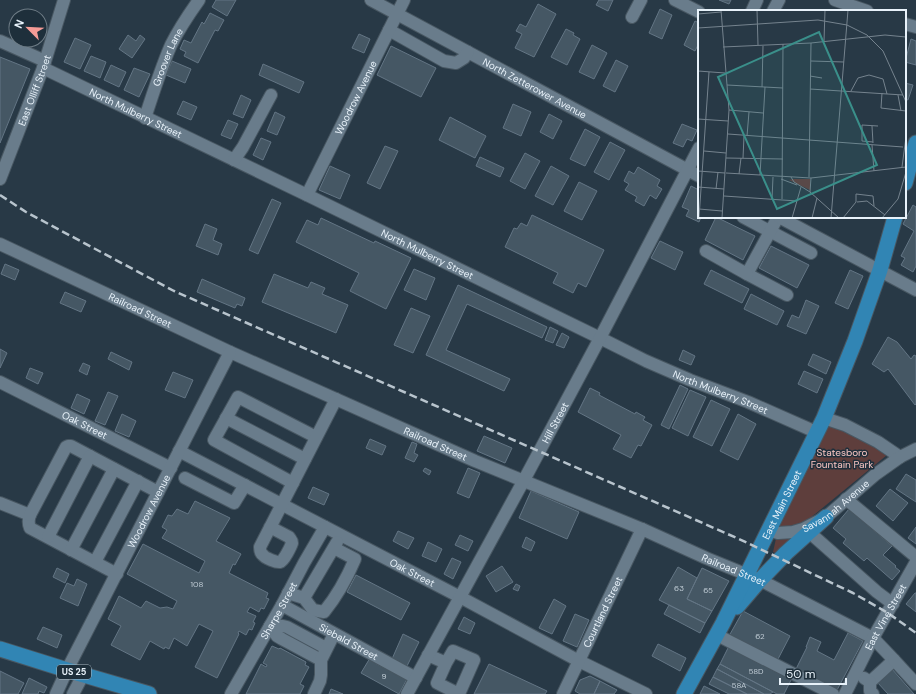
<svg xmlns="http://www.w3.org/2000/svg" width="916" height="694" font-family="'DM Sans',sans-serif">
	<rect width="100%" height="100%" fill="#283946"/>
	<path fill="#5e3e3c" d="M832,424L883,449L887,455L809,519L779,554L773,552L779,525L829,426Z"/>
	<path fill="#455764" stroke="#637584" d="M216,0H236L227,16L212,7Z
		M599,0H613L608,11L596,5Z
		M719,0H731L729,4Z
		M538,4L556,14L534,57L515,48L522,34L516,31L520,24L526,27Z
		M660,9L672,15L662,39L649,33Z
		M210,13L224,20L218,31L215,30L198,63L184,56L186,52L180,49L184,40L191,43L202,22L204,24Z
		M695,21L699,23V43L695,51L684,45Z
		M566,29L574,33L573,35L580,39L567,65L551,57Z
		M359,34L370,39L364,53L352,48Z
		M128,35L136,41L140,35L145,39L132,58L119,49Z
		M75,38L91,45L80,69L64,62Z
		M911,39L916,41V65L905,62Z
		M592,45L607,53L594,79L579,72Z
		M391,46L436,68L421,97L377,75Z
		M91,56L106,62L100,78L84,71Z
		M0,57L30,69L0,143Z
		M616,60L628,66L615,92L603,86Z
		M172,61L191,69L185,83L166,75Z
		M263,64L304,82L299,93L259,75Z
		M111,65L126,72L119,87L104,80Z
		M134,68L150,74L139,97L124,90Z
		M905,83L913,85L908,100L905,99Z
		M241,95L251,100L243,118L233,114Z
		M183,101L197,107L191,120L177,114Z
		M513,104L531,112L521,136L503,128Z
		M275,112L285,117L277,135L267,131Z
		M549,114L562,121L553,139L540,132Z
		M450,117L486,136L475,158L439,140Z
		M228,120L238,124L231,139L221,135Z
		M682,124L697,130L692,141L687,139L683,147L673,143Z
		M585,129L600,137L585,166L570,159Z
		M261,138L271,142L263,160L253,155Z
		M610,142L625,150L609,180L594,172Z
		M385,146L398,151L380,189L367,183Z
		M525,153L540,161L525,189L510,181Z
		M480,157L504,168L500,177L476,166Z
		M330,166L350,175L340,199L319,190Z
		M551,166L569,176L553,205L535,196Z
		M638,167L660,180L657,186L662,189L656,199L650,195L644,206L635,201L637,197L625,190L629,184L624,181L629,171L634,174Z
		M579,182L597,191L582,220L564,211Z
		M691,186L699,190V217H701L699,222L686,216L689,210L682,207Z
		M272,199L281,203L258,254L249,250Z
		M913,205L916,207V266L913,272L901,265L905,258L901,256L914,231L903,224Z
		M532,215L604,250L586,287L578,283L573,293L553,283L558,273L505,247L514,228L517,229L521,223L527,226Z
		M716,217L755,236L743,260L705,240Z
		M321,218L374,243L375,241L411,258L386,309L350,291L359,273L296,242L307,220L318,225Z
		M205,224L217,229L213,240L222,244L218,255L196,246Z
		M660,241L683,252L675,270L651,258Z
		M771,246L809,265L797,288L759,268Z
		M5,264L19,270L15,280L1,274Z
		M414,269L435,278L426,300L404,290Z
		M711,270L749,289L742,303L704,284Z
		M850,270L863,276L848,309L835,303Z
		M274,274L308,288L311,282L325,288L322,294L348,305L336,333L262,302Z
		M202,279L245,298L242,306L237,304L235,308L197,292Z
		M458,285L547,327L542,338L467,304L446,350L510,379L504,391L426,355Z
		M65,292L86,301L81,312L60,303Z
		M751,294L784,311L777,325L744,309Z
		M806,300L819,306L806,334L787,326L792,315L799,318Z
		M411,308L430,316L413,353L394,345Z
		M550,327L558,331L553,343L545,340Z
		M562,333L569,337L564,348L556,345Z
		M888,337L897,342L911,359L914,355L916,356V404L915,405L888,369L884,372L872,364Z
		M0,349L7,353L0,368Z
		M683,350L695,356L691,365L679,360Z
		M111,352L132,362L129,370L108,359Z
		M813,354L831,362L826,374L808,365Z
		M83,363L90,366L87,375L79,371Z
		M30,368L43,373L38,384L26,378Z
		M804,371L823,379L817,393L798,384Z
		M173,372L193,380L185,398L165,390Z
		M680,385L688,389L669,429L661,425Z
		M590,388L600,393L599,395L635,414L636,412L645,417L643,420L652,425L641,446L638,445L631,458L613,449L621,435L578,412Z
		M690,390L706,397L688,436L672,428Z
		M108,392L118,396L105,425L95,421Z
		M77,394L90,400L84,414L71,408Z
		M711,400L730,409L712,446L693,437Z
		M122,414L136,421L129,437L115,431Z
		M738,414L756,424L738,460L720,451Z
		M484,436L512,448L505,463L477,451Z
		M370,439L386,446L382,455L366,448Z
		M412,442L417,444L414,453L418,455L414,462L405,458Z
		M425,468L431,471L429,475L423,471Z
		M468,468L480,473L469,498L457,493Z
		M906,474L916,480V502L896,489Z
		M313,487L329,494L324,505L308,498Z
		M890,489L908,503L893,521L876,506Z
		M531,491L579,512L567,539L519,518Z
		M195,501L230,518L216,541L241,554L235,565L233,564L229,573L268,593L266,598L269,599L264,609L261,608L259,612L250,607L247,612L256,616L253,622L255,623L252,630L249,629L246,635L239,631L238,633L239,634L217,678L195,667L213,631L199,624L187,646L174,638L169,649L165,647L164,649L150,641L140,660L111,645L121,626L108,619L119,596L141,608L146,601L160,608L167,607L173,609L177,601L127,574L143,544L199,573L205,561L162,538L167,530L162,527L168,515L172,516L177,509L188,514Z
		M849,509L892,546L883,555L896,566L895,567L900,571L892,580L867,558L864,561L843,543L846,539L833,528Z
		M916,527V544L908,538Z
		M398,531L414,538L408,549L393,541Z
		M460,535L473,541L468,551L455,545Z
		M526,537L535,542L531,551L522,547Z
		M428,542L442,549L436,562L422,556Z
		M452,558L461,562L453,579L444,574Z
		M502,566L513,582L496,592L486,576Z
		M678,567L697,578L687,599L712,611L705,623L659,600Z
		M57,568L69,574L65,583L53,577Z
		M702,568L729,581L712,611L687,599Z
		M356,575L410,603L401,620L347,592Z
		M77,579L87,584L78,606L60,598L67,583L74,586Z
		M516,584L520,586L518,591L513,589Z
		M915,593H916V612L906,604Z
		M554,599L566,606L552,634L539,628Z
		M669,605L705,623L700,633L664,614Z
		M743,611L790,636L777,661L729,636Z
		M575,614L589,620L577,647L563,641Z
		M464,617L475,623L470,634L458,629Z
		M43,627L62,635L57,648L37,639Z
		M848,633L863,641L836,692L795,671L807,647H806L810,637L821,642L817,651L834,660Z
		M403,634L419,642L407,666L392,659Z
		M658,644L686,658L680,671L652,656Z
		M272,646L279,649L280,648L306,662L305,665L309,667L300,684L304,686L300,694H246L261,664L266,667L267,665L263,663Z
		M729,646L792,678L784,694H777L720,664Z
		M370,658L374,659L375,663L407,679L399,694L361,673Z
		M489,664L547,691L545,694H474Z
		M720,664L773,692L770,694H764L717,669Z
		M717,669L764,694H747L713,677Z
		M892,669L914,694H888L877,682Z
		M0,671L24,683L18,694H0Z
		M590,676L600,681L594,694H580L575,691L580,680Z
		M713,677L747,694H729L709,684Z
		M29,678L47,687L44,693L39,691L38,694H22Z
		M600,681L617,690L614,694H594Z
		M704,686L720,694H700Z
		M331,689L343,694H329Z"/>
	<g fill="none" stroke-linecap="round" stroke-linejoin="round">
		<g stroke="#485762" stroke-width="14">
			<g id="minor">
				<path id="s1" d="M371,0L699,176"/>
				<path d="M675,0L699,12"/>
				<path d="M835,0L867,11"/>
				<path d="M752,11L757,0"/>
				<path d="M773,11L779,0"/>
				<path d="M632,17L641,0"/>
				<path d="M905,24L916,27"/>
				<path d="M389,30L444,61L456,63L464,58L468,52"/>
				<path d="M0,41L45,61"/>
				<path id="s2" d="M43,68L307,195L600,338L646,361L690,380L748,402L816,432"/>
				<path id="s3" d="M145,118C153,93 161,68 171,45C179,29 189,14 199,0"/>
				<path d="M234,160L243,147L271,95"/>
				<path id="s4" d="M0,179L43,68L64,0"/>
				<path id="s5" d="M307,195L404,0"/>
				<path d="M743,217L811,253"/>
				<path d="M778,217L747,274L787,295"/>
				<path d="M779,217L916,290"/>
				<path id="s6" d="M0,244L230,352L475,461L642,529L706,558L760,580L873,638L894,660L870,682"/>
				<path d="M706,251L747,274"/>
				<path id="s7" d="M0,382L171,468"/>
				<path d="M226,418L305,459"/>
				<path d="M824,418L845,425L878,442L900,457"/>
				<path id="s8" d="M179,451L460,597L579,661L646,694"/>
				<path d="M185,478L234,503L245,485"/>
				<path d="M293,483L214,440L238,397L316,437"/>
				<path d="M846,499L916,557"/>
				<path d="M0,503L30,515C28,520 28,523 30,528L117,574"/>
				<path d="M30,515L66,447L68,446H71L158,492"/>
				<path d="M270,527L289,537C291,540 292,540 292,543C291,546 284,561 280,562C277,563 265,558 263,555C260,553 260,550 260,547L336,399"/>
				<path id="s9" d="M769,530L778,533L793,532L803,529L826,517L876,474L900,457L916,449"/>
				<path d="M809,532L877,592L893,604"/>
				<path d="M48,537L90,456"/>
				<path d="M71,550L114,469"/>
				<path d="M95,562L138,481"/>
				<path d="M288,593L304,598L313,610L324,612C337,596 347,578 355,559L334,548"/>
				<path d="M304,598L337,542"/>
				<path id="s10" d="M282,605L416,678"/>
				<path d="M270,626L277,636L282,639L321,660"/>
				<path d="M270,626H283L287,627L326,648"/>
				<path d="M717,635L833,694"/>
				<path d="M428,655L446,663L437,683L459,694L474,660L453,651L446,663"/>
				<path d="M894,660L916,684"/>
				<path d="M864,678L870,682V691L873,694"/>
				<path id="s11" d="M56,694L67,670L230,352"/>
				<path d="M73,694L83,675"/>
				<path id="s12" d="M231,694L282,605L304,563L325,527"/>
				<path d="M314,694L320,681L321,675V660L334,634"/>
				<path id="s13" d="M407,694L524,480L600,338L699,148"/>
				<path id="s14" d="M563,694L642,529"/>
				<path id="s15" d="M845,694L873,638L916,562"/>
			</g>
		</g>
		<g stroke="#485762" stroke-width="17">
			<g id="major">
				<path d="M905,183L916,143"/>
				<path d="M737,607L760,580L786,553L826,517"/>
				<path d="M0,649L67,670L149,694"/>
				<path id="s16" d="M684,694L723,623L824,418L855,341L880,270L895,217"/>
			</g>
		</g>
		<use href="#minor" stroke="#697c8b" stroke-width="12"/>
		<use href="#major" stroke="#3185b4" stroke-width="15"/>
		<path stroke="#b8c4cd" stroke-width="2.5" stroke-dasharray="8 4" stroke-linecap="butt" d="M0,195L26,212L174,291L739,539L853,593L888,613L916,633"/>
	</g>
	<g text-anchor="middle" stroke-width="3" stroke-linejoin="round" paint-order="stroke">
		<g font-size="8" fill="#bfcbd4">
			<text x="197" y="587">108</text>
			<text x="679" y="591">63</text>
			<text x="708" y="593">65</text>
			<text x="760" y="639">62</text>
			<text x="756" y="674">58D</text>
			<text x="384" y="679">9</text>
			<text x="739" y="688">58A</text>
		</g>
		<rect fill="#1e2f3b" stroke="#abb8c1" stroke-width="1" x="57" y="665" width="34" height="14" rx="3"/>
		<g font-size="9" font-weight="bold" fill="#e8f2fa">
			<text x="74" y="675">US 25</text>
		</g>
		<g font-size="10" fill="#e8f2fa" stroke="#1e2f3b">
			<text dy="4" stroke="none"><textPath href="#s3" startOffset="65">Groover Lane</textPath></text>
			<text dy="4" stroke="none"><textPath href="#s1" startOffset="186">North Zetterower Avenue</textPath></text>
			<text dy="4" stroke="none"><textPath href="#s4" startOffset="95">East Olliff Street</textPath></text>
			<text dy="4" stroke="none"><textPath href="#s5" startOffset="109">Woodrow Avenue</textPath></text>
			<text dy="4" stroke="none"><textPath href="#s2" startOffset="103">North Mulberry Street</textPath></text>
			<text dy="4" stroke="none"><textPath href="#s2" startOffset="427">North Mulberry Street</textPath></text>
			<text dy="4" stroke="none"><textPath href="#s6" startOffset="155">Railroad Street</textPath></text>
			<text dy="4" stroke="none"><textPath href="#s2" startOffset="751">North Mulberry Street</textPath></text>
			<text dy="4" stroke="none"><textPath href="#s13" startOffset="309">Hill Street</textPath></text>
			<text dy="4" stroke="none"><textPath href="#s7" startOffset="95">Oak Street</textPath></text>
			<text dy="4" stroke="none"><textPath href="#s6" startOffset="479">Railroad Street</textPath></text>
			<text dy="4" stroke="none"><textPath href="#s16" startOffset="213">East Main Street</textPath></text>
			<text dy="4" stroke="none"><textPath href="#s9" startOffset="75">Savannah Avenue</textPath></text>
			<text dy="4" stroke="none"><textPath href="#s11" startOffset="205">Woodrow Avenue</textPath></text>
			<text dy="4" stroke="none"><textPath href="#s6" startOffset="803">Railroad Street</textPath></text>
			<text dy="4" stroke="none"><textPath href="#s8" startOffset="263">Oak Street</textPath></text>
			<text dy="4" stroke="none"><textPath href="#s12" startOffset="96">Sharpe Street</textPath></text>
			<text dy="4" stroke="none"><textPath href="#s14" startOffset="91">Courtland Street</textPath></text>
			<text dy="4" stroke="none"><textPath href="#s15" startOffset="87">East Vine Street</textPath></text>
			<text dy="4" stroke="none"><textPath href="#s10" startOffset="76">Siebald Street</textPath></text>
		</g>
		<g font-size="10" fill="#fbc6c2" stroke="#1e2f3b">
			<text x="842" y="456">Statesboro<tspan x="842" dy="12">Fountain Park</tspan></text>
		</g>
	</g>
	<g transform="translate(698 10)">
		<rect width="208" height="208" fill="#283946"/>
		<path d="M95,169H112V180L91,170Z" fill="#5e3e3c"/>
		<path fill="none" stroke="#75838e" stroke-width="1" d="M23,0L31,100L24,208M59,0L60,35M0,4L23,2M0,18L120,10L149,15L169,25L185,41L208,92M126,31L127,0M25,37L113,33L187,25L208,27M113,51L146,52M0,61L27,63M112,66L124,68M29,75L85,78M64,77L65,36M112,79L205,85M153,81L160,68L171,65L185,69L189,84M184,83L183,98L208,101M200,85L203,101M31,100L65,103M0,109L30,111M174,116L175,133M30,124L205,137M49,126L51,102M175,132L164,131V115L180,116M174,135L176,161M6,141L28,143M28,148L85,149M45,148L46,126M204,157L208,127M0,161L27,163M28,163L113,168L208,157M41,164L43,148M62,165L67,77M93,167L96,172L112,182L141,208M111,167L113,33M83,169L99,175M0,177L26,179M18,179L20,162M112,182L113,168M26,186L99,191M74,189L75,167M84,189L85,34M159,192L169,191L187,205M1,199L24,201M1,208L11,62M94,208L103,177M114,208L119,188M133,208L150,0M145,208L158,192V184L175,186L176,196M184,208L200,189L208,162"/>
		<path fill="#3a8f8a" fill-opacity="0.15" stroke="#3a8f8a" stroke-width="2" d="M121,22L179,155L79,199L20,67Z"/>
		<rect width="208" height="208" fill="none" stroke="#e8f2fa" stroke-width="2"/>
	</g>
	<g transform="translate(28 28) rotate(294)"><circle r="19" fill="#1e2f3b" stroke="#6f7d87"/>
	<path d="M0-3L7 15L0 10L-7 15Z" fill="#f59b96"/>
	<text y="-6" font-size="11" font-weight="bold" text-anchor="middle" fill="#e8f2fa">N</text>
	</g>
	<path d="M780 678v6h66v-6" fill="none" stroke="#e8f2fa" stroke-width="2"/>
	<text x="786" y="678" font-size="12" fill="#e8f2fa" stroke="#1e2f3b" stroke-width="3" paint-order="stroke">50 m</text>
</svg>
